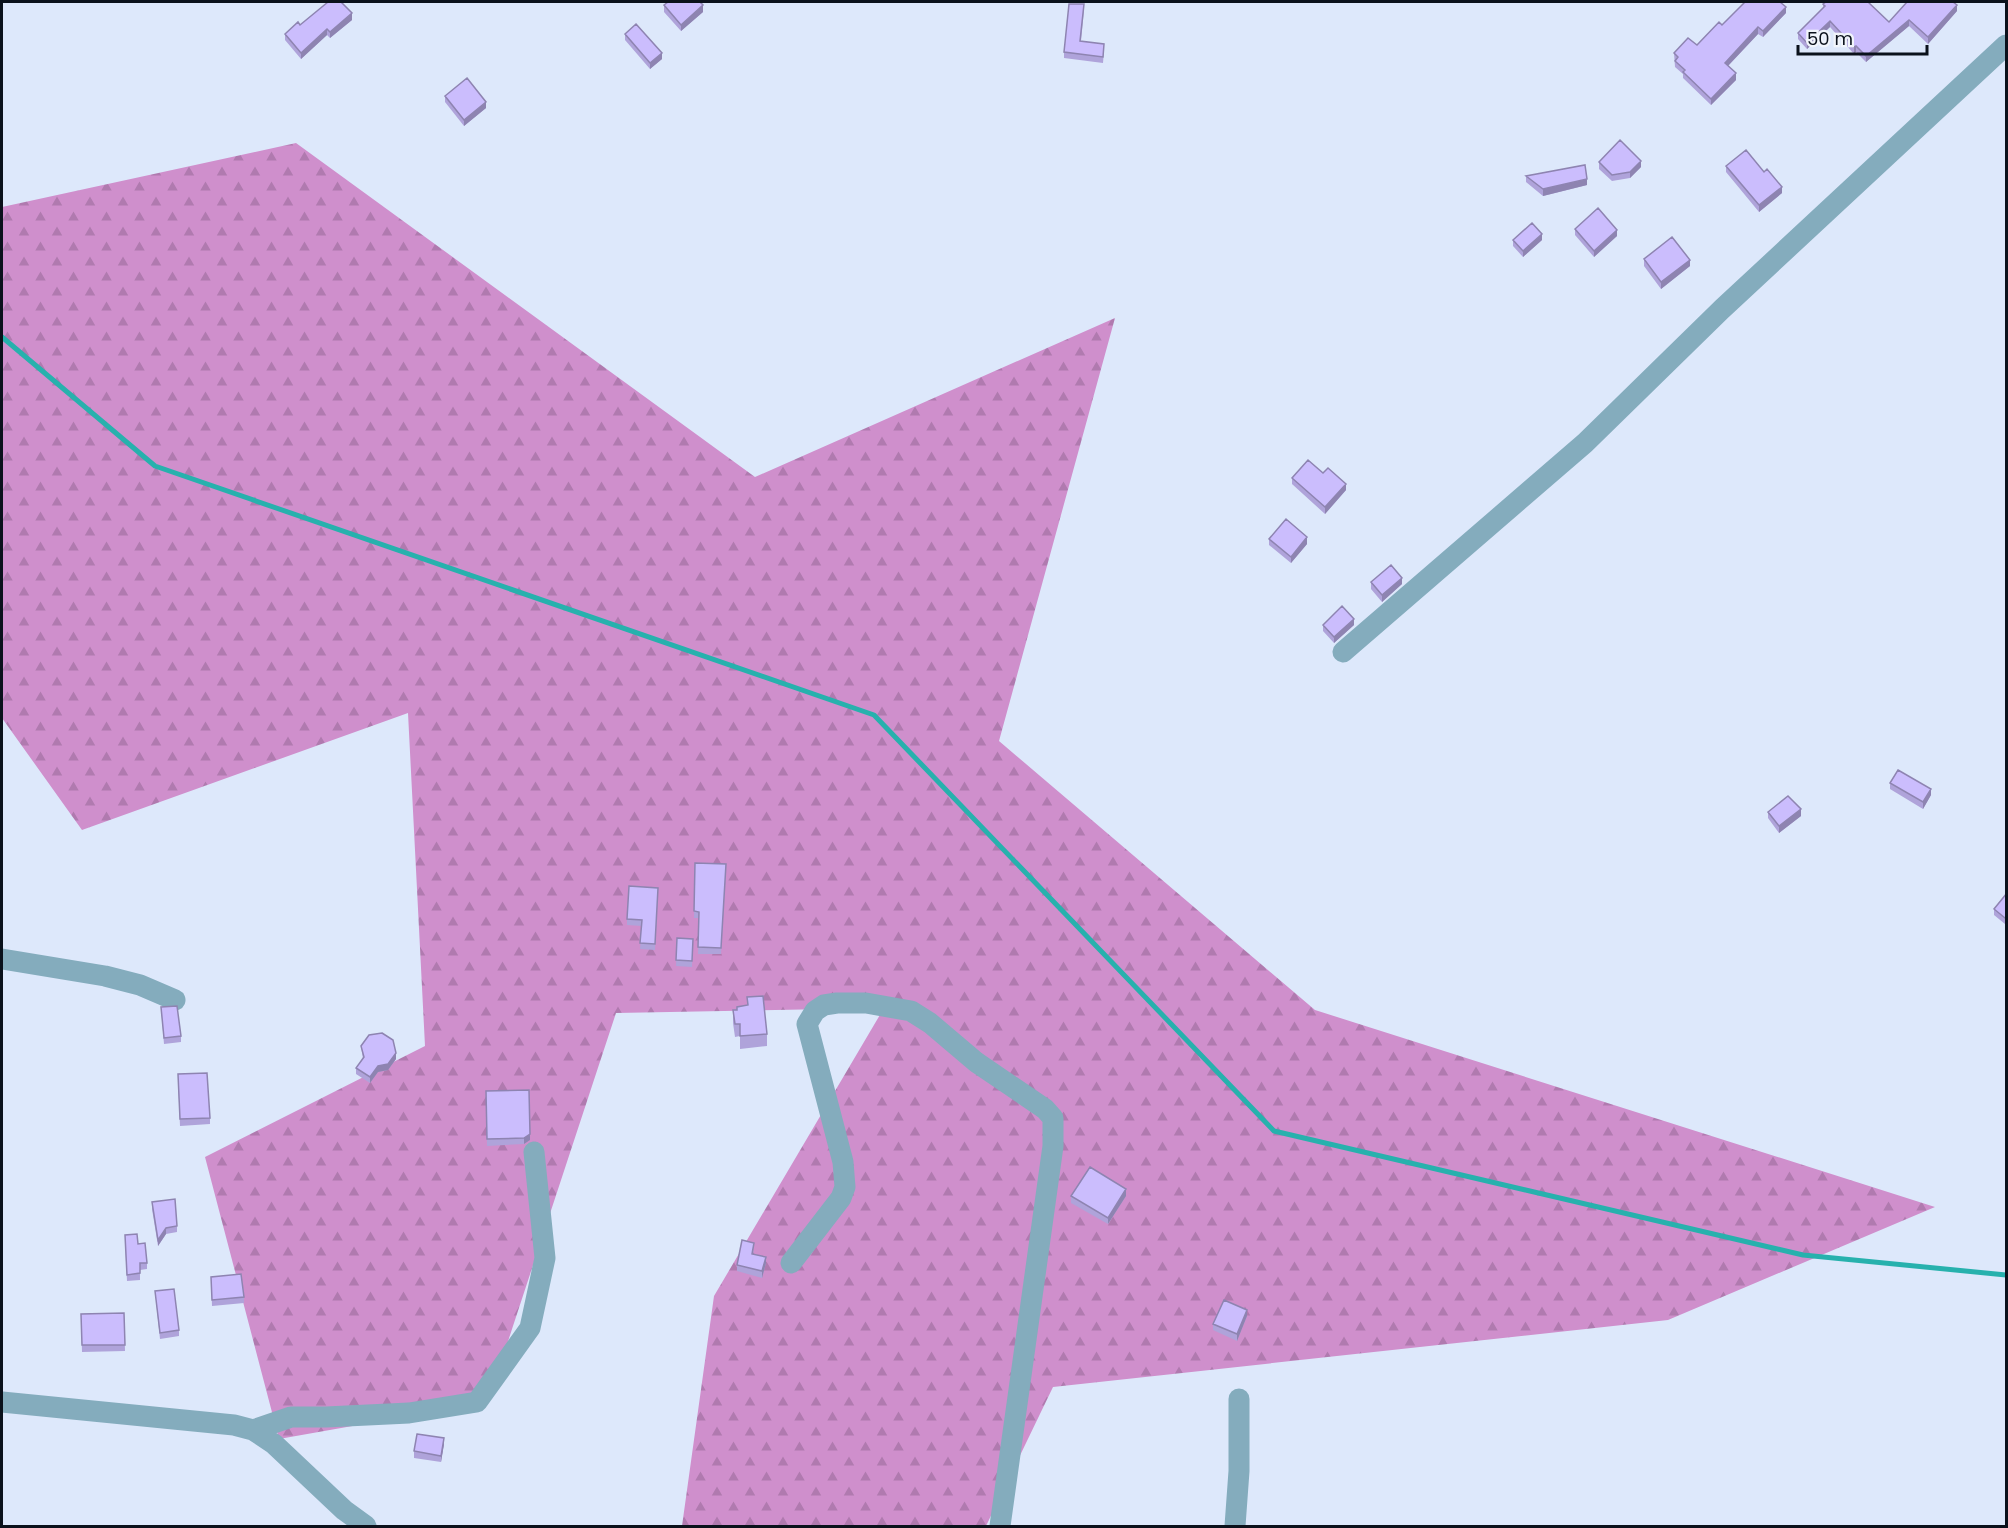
<svg xmlns="http://www.w3.org/2000/svg" width="2008" height="1528" font-family="Poppins,sans-serif">
	<defs>
		<pattern id="forest-firs" width="22" height="20" patternUnits="userSpaceOnUse" patternTransform="scale(1.5)"><rect width="22" height="20" fill="#cf8fcc"/><path d="M5 1l3.5 6h-7zM16 11l3.5 6h-7z" fill="#b07aaf"/></pattern>
	</defs>
	<rect width="100%" height="100%" fill="#dde8fb"/>
	<path fill="url(#forest-firs)" d="M296,143L755,477L1115,318L999,741L1315,1010L1935,1207L1668,1320L1053,1387L986,1526H682L714,1296L884,1008L616,1013L488,1402L279,1439L205,1157L425,1046L408,713L82,830L2,718V207Z"/>
	<g fill="none" stroke-linecap="round" stroke-linejoin="round">
		<path stroke="#27b1ad" stroke-width="5" d="M2,337L155,466L874,715L1274,1131L1803,1255L2006,1275"/>
		<path stroke="#84acbd" stroke-width="21" d="M1343,652L1585,443L1722,309L2006,45
			M2,959L105,976L140,985L175,1000
			M791,1263L841,1198L845,1187L843,1162L807,1024L815,1011L824,1005L837,1003H866L911,1011L930,1023L976,1062L1045,1109L1053,1118V1146L1000,1526
			M2,1402L234,1425L253,1430L274,1444L344,1510L366,1526
			M253,1430L291,1417H326L409,1413L477,1402L530,1328L545,1258L534,1152
			M1235,1526L1239,1471V1399"/>
	</g>
	<path fill="#afa3da" d="M1823,4L1889,22L1957,11L1928,44L1909,26L1866,62L1856,52L1854,54L1830,27L1807,49L1798,39V33L1823,8Z
		M664,5L703,12L681,31L664,12Z
		M1084,10L1081,41L1104,50L1103,63L1064,58V52Z
		M1786,13L1763,37L1758,34L1728,66L1736,80L1711,105L1683,78V74L1675,67L1674,53L1697,45L1722,25Z
		M352,20L330,38L327,35L301,59L285,40V34L300,25Z
		M625,34L662,59L650,69L625,40Z
		M445,96L486,108L464,126L445,102Z
		M1599,162L1641,167L1630,178L1612,181L1599,169Z
		M1726,166L1782,193L1759,212L1726,172Z
		M1526,176L1587,185L1543,196L1526,182Z
		M1575,229L1617,236L1594,257L1575,235Z
		M1513,240H1542L1523,257L1513,246Z
		M1644,259L1690,266L1661,289L1644,266Z
		M1323,473L1346,490L1325,514L1292,484V478Z
		M1269,539L1307,544L1291,563L1269,545Z
		M1371,582L1402,584L1382,602L1371,589Z
		M1323,625H1354L1334,643L1323,631Z
		M1890,783L1931,795L1923,809L1890,789Z
		M1768,812L1801,816L1779,833L1768,818Z
		M695,863L726,864L721,954H698L699,918H694Z
		M658,888L655,950L640,949L642,926L627,925V919Z
		M2006,893L2007,922L2005,924L1994,915V909Z
		M677,938L693,939L692,967L676,966Z
		M747,997L767,1034V1046L740,1049V1036L735,1037L733,1023V1010L747,1005Z
		M161,1007L181,1036V1042L164,1044Z
		M361,1046L396,1059L388,1070L378,1072L370,1083L356,1074V1068L363,1059Z
		M178,1080L210,1118V1124L180,1126Z
		M486,1091L530,1140L524,1144L487,1146Z
		M1071,1196H1126L1108,1224L1071,1203Z
		M152,1202L177,1226V1232L166,1234L158,1246L152,1209Z
		M125,1241L138,1244L147,1263V1269L140,1270V1280L127,1281Z
		M754,1250L753,1254L766,1263L762,1278L737,1271V1265Z
		M211,1277L244,1297V1303L212,1306Z
		M155,1291L179,1330V1336L160,1339Z
		M124,1313L125,1351L82,1352L81,1314Z
		M1247,1316L1237,1341L1213,1330V1324Z
		M444,1444L441,1462L414,1458V1451Z"/>
	<path fill="#8e84b1" d="M703,5V12L681,31V25Z
		M1957,5V11L1928,44V37Z
		M1786,7V13L1763,37V31Z
		M352,13V20L330,38V32Z
		M1909,20V26L1866,62V56Z
		M1830,21V27L1807,49V43Z
		M1758,27V34L1725,69V63Z
		M327,29V35L301,59V53Z
		M1856,46V52L1854,54V47Z
		M662,53V59L650,69V63Z
		M1736,73V80L1711,105V99Z
		M486,102V108L464,126V120Z
		M1641,161V167L1630,178V172Z
		M1587,179V185L1543,196V189Z
		M1782,187V193L1759,212V205Z
		M1617,230V236L1594,257V251Z
		M1542,234V240L1523,257V251Z
		M1690,260V266L1661,289V282Z
		M1346,484V490L1325,514V507Z
		M1307,537V544L1291,563V557Z
		M1402,578V584L1382,602V595Z
		M1354,619V625L1334,643V637Z
		M1931,789V795L1923,809V802Z
		M1801,809V816L1779,833V826Z
		M396,1053V1059L388,1070L378,1072L370,1083V1077L378,1066Z
		M530,1134V1140L524,1144V1138Z
		M1126,1189V1196L1108,1224V1218Z
		M166,1228V1234L158,1246V1240Z
		M766,1257V1263L762,1278V1271Z
		M1247,1310V1316L1237,1341V1334Z
		M444,1438V1444L441,1462V1456Z"/>
	<path fill="#cbbdfd" stroke="#8e84b1" stroke-width="1.5" d="M328,2H341L352,13L330,32L327,29L301,53L285,34L298,22L300,25Z
		M668,2H700L703,5L681,25L664,5Z
		M1745,2H1780L1786,7L1763,31L1758,27L1725,63L1736,73L1711,99L1683,72L1685,70L1675,61L1678,57L1674,53L1688,38L1697,45L1719,22L1722,25Z
		M1826,2H1868L1889,22L1907,2H1953L1957,5L1928,37L1909,20L1866,56L1856,46L1854,47L1830,21L1807,43L1798,33L1825,6L1823,4Z
		M1069,4H1084L1080,41L1104,44L1103,57L1064,52Z
		M636,24L662,53L650,63L625,34Z
		M467,78L486,102L464,120L445,96Z
		M1620,140L1641,161L1630,172L1612,175L1599,162Z
		M1746,150L1764,172L1767,169L1782,187L1759,205L1726,166Z
		M1585,165L1587,179L1543,189L1526,176Z
		M1598,208L1617,230L1594,251L1575,229Z
		M1532,223L1542,234L1523,251L1513,240Z
		M1672,237L1690,260L1661,282L1644,259Z
		M1308,460L1323,473L1328,468L1346,484L1325,507L1292,478Z
		M1286,519L1307,537L1291,557L1269,539Z
		M1391,565L1402,578L1382,595L1371,582Z
		M1342,606L1354,619L1334,637L1323,625Z
		M1898,770L1931,789L1923,802L1890,783Z
		M1788,796L1801,809L1779,826L1768,812Z
		M695,863L726,864L721,948L698,947L699,912L694,911Z
		M629,886L658,888L655,944L640,943L642,920L627,919Z
		M2007,893V915L2005,918L1994,909Z
		M677,938L693,939L692,961L676,960Z
		M763,996L767,1034L740,1036V1024H735L733,1010H737V1007L748,1005L747,997Z
		M177,1006L181,1036L164,1038L161,1007Z
		M382,1033L393,1040L396,1053L388,1064L378,1066L370,1077L356,1068L364,1057L361,1046L369,1035Z
		M207,1073L210,1118L180,1119L178,1074Z
		M529,1090L530,1134L524,1138L487,1139L486,1091Z
		M1090,1167L1126,1189L1108,1218L1071,1196Z
		M175,1199L177,1226L166,1228L158,1240L152,1202Z
		M137,1234L138,1244L145,1243L147,1263H140V1273L127,1275L125,1235Z
		M742,1240L754,1243L752,1254L766,1257L762,1271L737,1265Z
		M241,1274L244,1297L212,1300L211,1277Z
		M174,1289L179,1330L160,1333L155,1291Z
		M1224,1300L1247,1310L1237,1334L1213,1324Z
		M124,1313L125,1345H82L81,1314Z
		M417,1434L444,1438L441,1456L414,1451Z"/>
	<rect width="2008" height="1528" fill="none" stroke="#0a111b" stroke-width="6"/>
	<path d="M1798 45v9h129v-9" fill="none" stroke="#0a111b" stroke-width="3"/>
	<text x="1807" y="45" font-size="18" fill="#0a111b" stroke="#f1f5fb" stroke-width="4.5" paint-order="stroke">50 m</text>
</svg>
